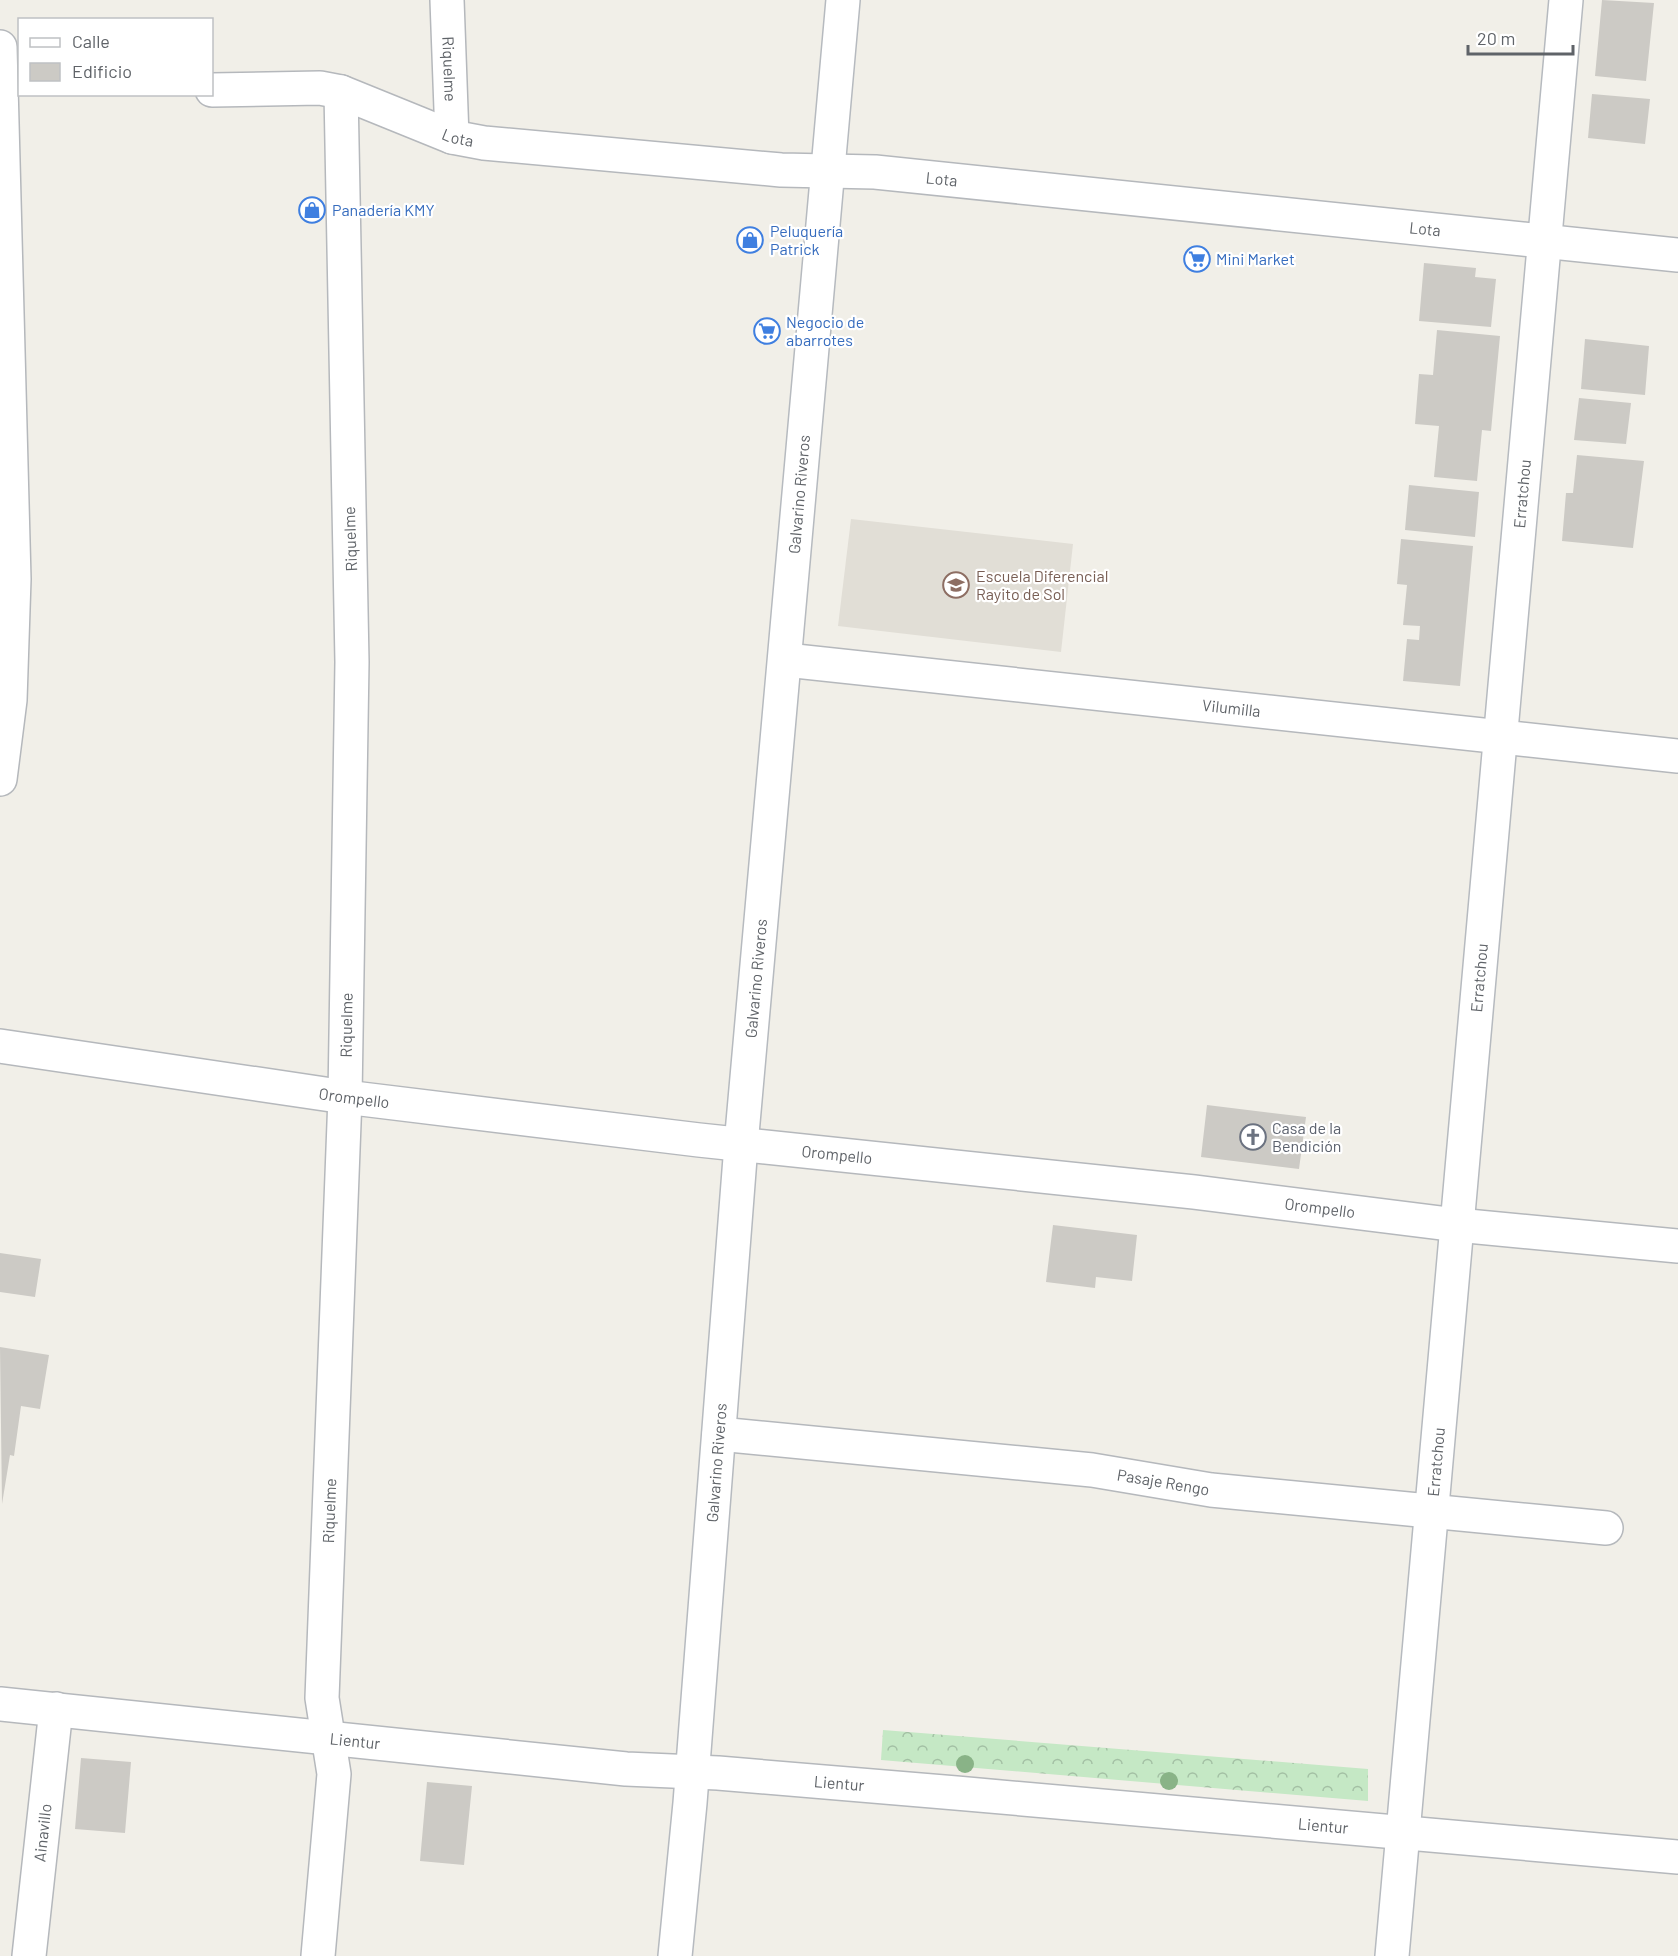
<svg xmlns="http://www.w3.org/2000/svg" width="1678" height="1956" font-family="Barlow,sans-serif">
	<defs>
		<pattern id="forest-crowns" width="20" height="18" patternUnits="userSpaceOnUse" patternTransform="scale(1.5)"><rect width="20" height="18" fill="#c5e8c5"/><path d="M2 6a3 3 0 1 1 6 0M12 15a3 3 0 1 1 6 0" fill="none" stroke="#a3c0a4"/></pattern>
	</defs>
	<rect width="100%" height="100%" fill="#f1efe8"/>
	<path fill="#e1ded6" d="M851,519L1073,544L1061,652L838,626Z"/>
	<path fill="url(#forest-crowns)" d="M883,1730L1368,1769V1801L881,1760Z"/>
	<path fill="#cccac5" d="M1602,0L1654,3L1646,81L1595,76Z
		M1592,94L1650,99L1645,144L1588,138Z
		M1424,263L1476,268L1475,277L1496,279L1491,327L1419,321Z
		M1437,330L1500,336L1491,431L1482,430L1477,481L1434,477L1439,426L1415,424L1419,374L1433,375Z
		M1585,339L1649,346L1645,395L1581,389Z
		M1579,398L1631,403L1626,444L1574,440Z
		M1577,455L1644,461L1633,548L1562,541L1566,493H1573Z
		M1409,485L1479,492L1475,537L1405,530Z
		M1401,539L1473,546L1460,686L1403,681L1407,639L1419,640L1420,626L1403,625L1407,585L1397,584Z
		M1207,1105L1306,1117L1299,1169L1201,1157Z
		M1053,1225L1137,1235L1132,1281L1096,1277L1095,1288L1046,1282Z
		M0,1253L41,1259L35,1297L0,1292Z
		M0,1347L49,1355L40,1409L21,1406L14,1456L10,1455L2,1504Z
		M81,1758L131,1762L125,1833L75,1829Z
		M427,1782L472,1786L464,1865L420,1861Z"/>
	<g fill="none" stroke-linecap="round" stroke-linejoin="round">
		<g stroke="#b5b8bc" stroke-width="36">
			<g id="street">
				<path id="s1" d="M447,0L452,137"/>
				<path d="M0,47L14,579L10,700L0,779"/>
				<path id="s2" d="M212,90L320,88L341,92L452,137L484,143L781,170L875,172L1678,255"/>
				<path id="s3" d="M786,660L1678,756"/>
				<path id="s4" d="M0,1046L345,1097L699,1140L1194,1192L1457,1225L1678,1246"/>
				<path id="s5" d="M719,1434L1092,1470L1211,1490L1606,1528"/>
				<path id="s6" d="M0,1704L626,1769L718,1773L956,1793L1678,1857"/>
				<path id="s7" d="M29,1956L56,1709"/>
				<path id="s8" d="M318,1956L334,1774L322,1698L345,1097L352,662L341,92"/>
			</g>
		</g>
		<g stroke="#b6babf" stroke-width="36">
			<g id="secondary">
				<path id="s9" d="M675,1956L690,1803L741,1145L843,0"/>
				<path id="s10" d="M1392,1956L1566,0"/>
			</g>
		</g>
		<use href="#street" stroke="#fff" stroke-width="33"/>
		<use href="#secondary" stroke="#fff" stroke-width="33"/>
	</g>
	<g fill="#89b387">
		<circle cx="965" cy="1764" r="9"/>
		<circle cx="1169" cy="1781" r="9"/>
	</g>
	<defs>
		<g id="shop-ring" transform="scale(1.35)"><circle r="9.5" fill="#fff" stroke="#3f7fe0" stroke-width="1.5"/><path d="M-5-2.5h2.3a2.7 3.5 0 0 1 5.4 0H5L5.5 6h-11ZM-1.5-2.5h3a1.5 2.3 0 0 0-3 0Z" fill="#3f7fe0"/></g>
		<g id="supermarket-ring" transform="scale(1.35)"><circle r="9.5" fill="#fff" stroke="#3f7fe0" stroke-width="1.5"/><path d="M-6-5.5h2.5l.6 2H6L4.5 2H-2.5L-4.4-4H-6ZM-1.5 3.2a1.3 1.3 0 1 0 .1 0ZM3 3.2a1.3 1.3 0 1 0 .1 0Z" fill="#3f7fe0"/></g>
		<g id="school-ring" transform="scale(1.35)"><circle r="9.5" fill="#fff" stroke="#8d6e63" stroke-width="1.5"/><path d="M0-5L7-2L0 1L-7-2ZM-4 1L0 2.5L4 1V4Q0 6-4 4Z" fill="#8d6e63"/></g>
		<g id="church-ring" transform="scale(1.35)"><circle r="9.5" fill="#fff" stroke="#6b7280" stroke-width="1.5"/><path d="M-1.2-6h2.4v3.5h3.3v2.4h-3.3V6h-2.4V-.1h-3.3v-2.4h3.3Z" fill="#6b7280"/></g>
	</defs>
	<g fill-rule="evenodd">
		<use href="#shop-ring" x="312" y="210"/>
		<use href="#shop-ring" x="750" y="240"/>
		<use href="#supermarket-ring" x="1197" y="259"/>
		<use href="#supermarket-ring" x="767" y="331"/>
		<use href="#school-ring" x="956" y="585"/>
		<use href="#church-ring" x="1253" y="1137"/>
	</g>
	<g text-anchor="middle" stroke-width="4.5" stroke-linejoin="round" paint-order="stroke">
		<g font-size="16" fill="#5f6368" stroke="#fff">
			<text dy="6" stroke="none"><textPath href="#s1" startOffset="69">Riquelme</textPath></text>
			<text dy="6" stroke="none"><textPath href="#s2" startOffset="255">Lota</textPath></text>
			<text dy="6" stroke="none"><textPath href="#s2" startOffset="741">Lota</textPath></text>
			<text dy="6" stroke="none"><textPath href="#s2" startOffset="1227">Lota</textPath></text>
			<text dy="6" stroke="none"><textPath href="#s9" startOffset="1467">Galvarino Riveros</textPath></text>
			<text dy="6" stroke="none"><textPath href="#s10" startOffset="1468">Erratchou</textPath></text>
			<text transform="translate(350 539) rotate(-92)" y="6">Riquelme</text>
			<text dy="6" stroke="none"><textPath href="#s3" startOffset="448">Vilumilla</textPath></text>
			<text dy="6" stroke="none"><textPath href="#s9" startOffset="981">Galvarino Riveros</textPath></text>
			<text dy="6" stroke="none"><textPath href="#s10" startOffset="982">Erratchou</textPath></text>
			<text dy="6" stroke="none"><textPath href="#s8" startOffset="933">Riquelme</textPath></text>
			<text dy="6" stroke="none"><textPath href="#s4" startOffset="358">Orompello</textPath></text>
			<text dy="6" stroke="none"><textPath href="#s4" startOffset="844">Orompello</textPath></text>
			<text dy="6" stroke="none"><textPath href="#s4" startOffset="1330">Orompello</textPath></text>
			<text dy="6" stroke="none"><textPath href="#s9" startOffset="495">Galvarino Riveros</textPath></text>
			<text dy="6" stroke="none"><textPath href="#s10" startOffset="496">Erratchou</textPath></text>
			<text dy="6" stroke="none"><textPath href="#s5" startOffset="447">Pasaje Rengo</textPath></text>
			<text dy="6" stroke="none"><textPath href="#s8" startOffset="447">Riquelme</textPath></text>
			<text dy="6" stroke="none"><textPath href="#s6" startOffset="357">Lientur</textPath></text>
			<text dy="6" stroke="none"><textPath href="#s6" startOffset="843">Lientur</textPath></text>
			<text dy="6" stroke="none"><textPath href="#s6" startOffset="1329">Lientur</textPath></text>
			<text dy="6" stroke="none"><textPath href="#s7" startOffset="124">Ainavillo</textPath></text>
		</g>
		<g font-size="16" fill="#366cbe" stroke="#fff" text-anchor="start">
			<text x="332" y="216">Panadería KMY</text>
			<text x="770" y="237">Peluquería<tspan x="770" dy="18">Patrick</tspan></text>
			<text x="1216" y="265">Mini Market</text>
			<text x="786" y="328">Negocio de<tspan x="786" dy="18">abarrotes</tspan></text>
		</g>
		<g font-size="16" fill="#785e54" stroke="#fff" text-anchor="start">
			<text x="976" y="582">Escuela Diferencial<tspan x="976" dy="18">Rayito de Sol</tspan></text>
		</g>
		<g font-size="16" fill="#5b616d" stroke="#fff" text-anchor="start">
			<text x="1272" y="1134">Casa de la<tspan x="1272" dy="18">Bendición</tspan></text>
		</g>
	</g>
	<rect x="18" y="18" width="195" height="78" fill="#ffffff" stroke="#bfc1c3" stroke-width="1.5"/>
	<rect x="30" y="38" width="30" height="9" fill="#ffffff" stroke="#bfc1c3" stroke-width="1.5"/>
	<text x="72" y="48" font-size="18" fill="#5f6368">Calle</text>
	<rect x="30" y="63" width="30" height="18" fill="#cccac5" stroke="#bfc1c3" stroke-width="1.5"/>
	<text x="72" y="78" font-size="18" fill="#5f6368">Edificio</text>
	<path d="M1468 45v9h105v-9" fill="none" stroke="#5f6368" stroke-width="3"/>
	<text x="1477" y="45" font-size="18" fill="#5f6368" stroke="#ffffff" stroke-width="4.5" paint-order="stroke">20 m</text>
</svg>
